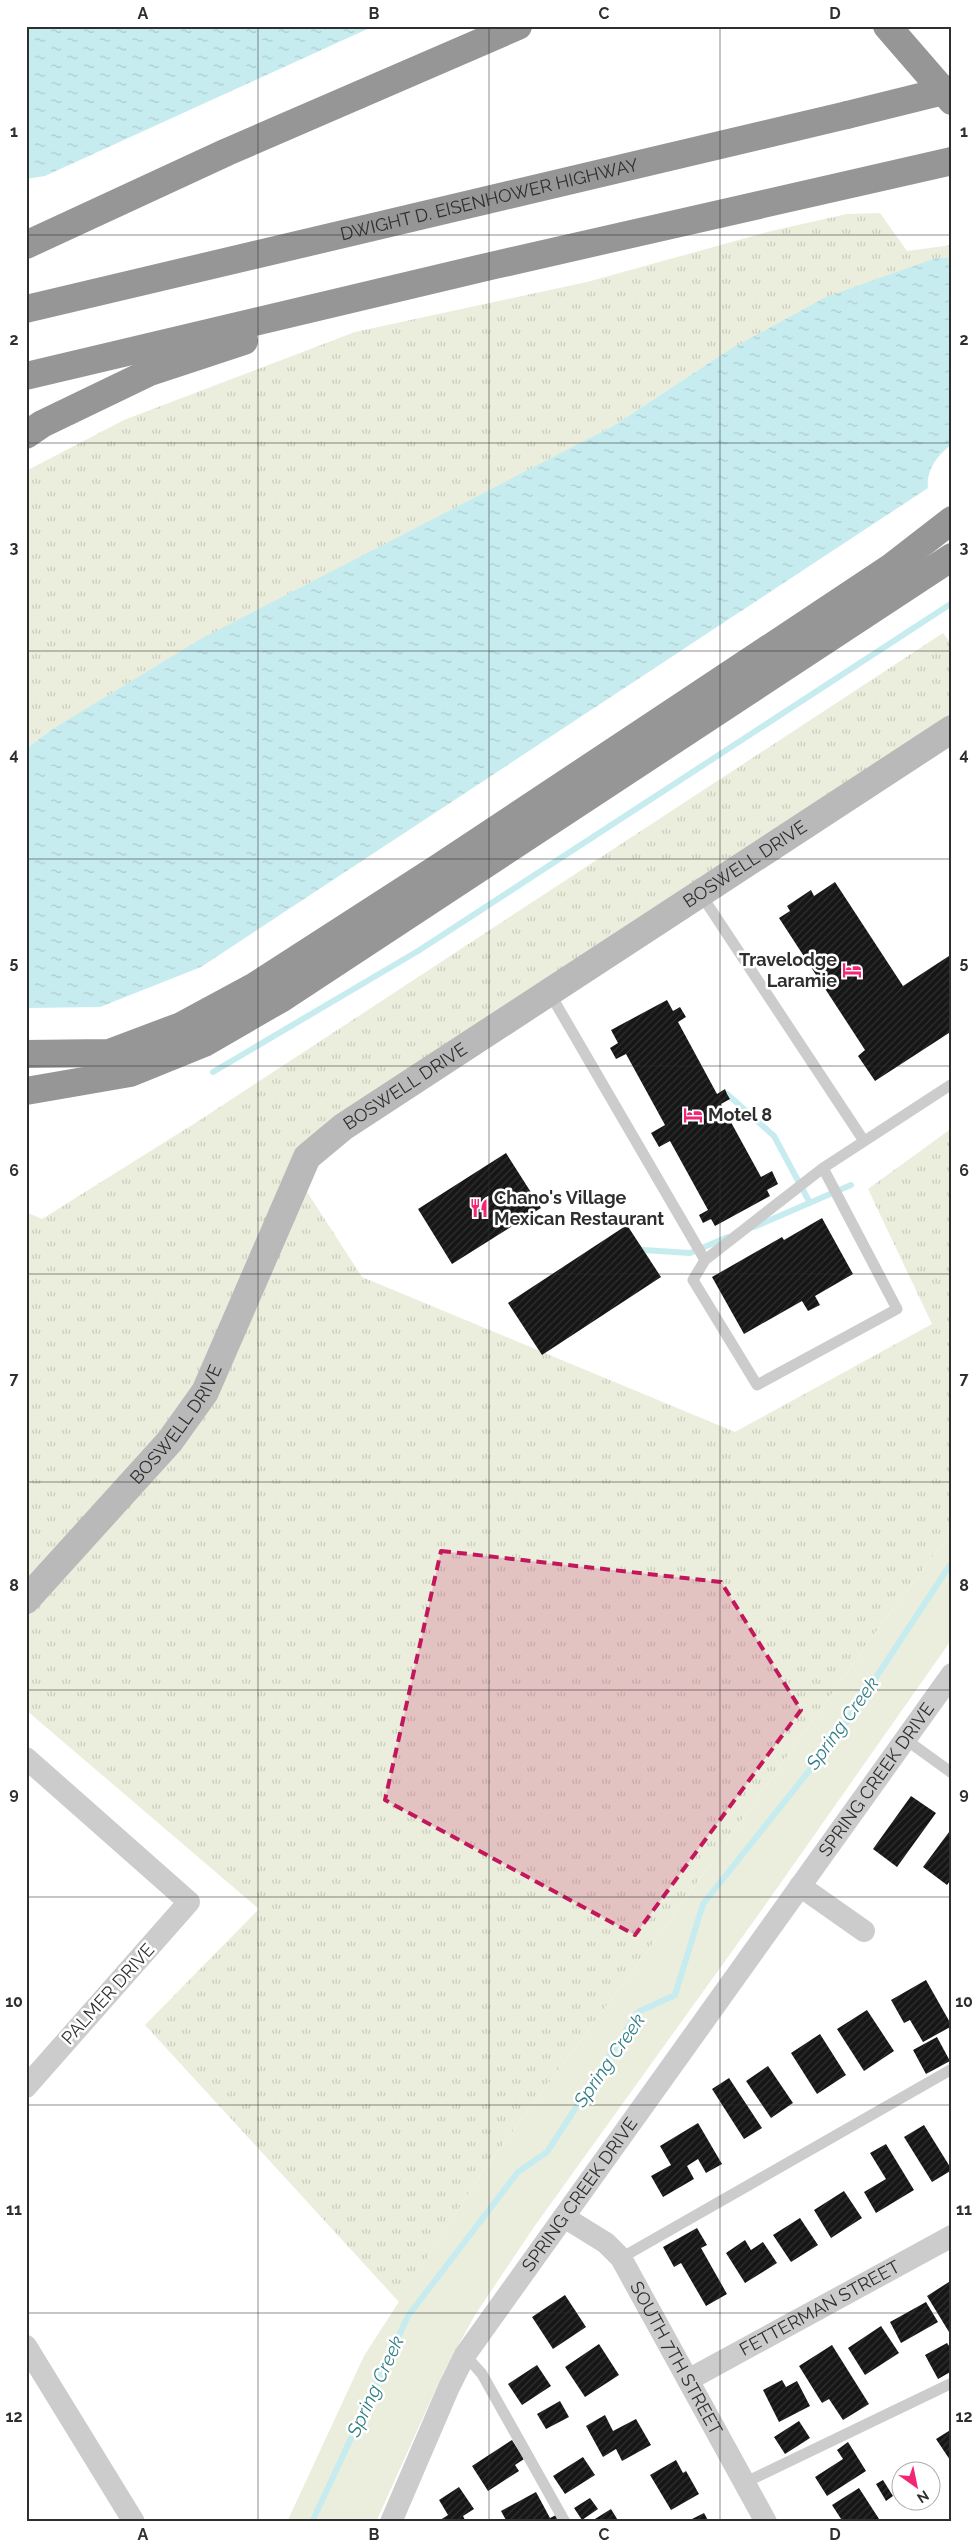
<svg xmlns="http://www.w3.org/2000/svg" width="978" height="2548" font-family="Raleway,sans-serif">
	<defs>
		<pattern id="grass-tufts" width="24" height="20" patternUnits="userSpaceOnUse" patternTransform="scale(1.25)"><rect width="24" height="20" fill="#ebeedc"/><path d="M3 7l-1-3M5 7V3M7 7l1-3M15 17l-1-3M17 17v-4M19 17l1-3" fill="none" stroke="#caccbd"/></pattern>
		<pattern id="water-ripples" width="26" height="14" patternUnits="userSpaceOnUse" patternTransform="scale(1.25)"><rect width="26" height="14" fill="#c7ecef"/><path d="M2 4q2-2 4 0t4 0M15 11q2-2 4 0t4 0" fill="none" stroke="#abcbcd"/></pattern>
		<pattern id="building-hatch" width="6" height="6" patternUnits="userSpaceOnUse" patternTransform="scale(1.25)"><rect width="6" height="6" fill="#161616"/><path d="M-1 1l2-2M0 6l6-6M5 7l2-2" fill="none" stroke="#303030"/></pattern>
	</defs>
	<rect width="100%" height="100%" fill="#fff"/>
	<path fill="url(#grass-tufts)" d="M880,213L907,251L952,245V257L936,258L727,351L613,426L51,730L26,749V471L124,420L355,332L587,282L771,231L847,214Z
		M943,633L952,645V729L343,1127L298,1178L362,1277L735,1432L932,1324L868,1189L952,1128V1531L876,1632L671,1919L481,2174L399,2302L145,2025L259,1909L26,1710V1212L42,1219L200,1120Z"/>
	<path fill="#ebeedc" d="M952,1531V1639L761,1911L534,2227L475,2315L443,2373L376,2522H287L364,2356L481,2174L671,1919L876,1632Z"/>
	<path fill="url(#water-ripples)" d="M26,26H374L45,176L26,179Z
		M952,257V444C938,455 926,469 928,488L201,967L100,1007L26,1008V749L51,730L199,640L613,426L727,351L826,297L936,258Z"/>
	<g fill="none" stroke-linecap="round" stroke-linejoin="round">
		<path stroke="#c7ecef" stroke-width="6" d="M213,1072L418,951L952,603
			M727,1094L774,1136L810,1203
			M754,1227L851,1185
			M643,1250L690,1253L728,1237
			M312,2522L408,2316L518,2172L547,2152L638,2012L675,1995L703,1904L840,1732L952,1562"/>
	</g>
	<path fill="url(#building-hatch)" d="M835,882L903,986L952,954V1031L875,1081L858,1056L865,1050L779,918L790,911L787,906L811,890L814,896Z
		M667,1000L673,1011L680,1007L686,1017L678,1022L717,1094L725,1089L727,1094L730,1099L721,1104L761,1177L772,1171L778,1184L767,1190L770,1196L715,1226L711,1219L703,1223L699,1215L708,1210L670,1141L659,1147L651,1133L665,1125L626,1054L616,1059L610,1048L618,1043L611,1030Z
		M506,1153L541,1208L452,1264L418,1209Z
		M822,1218L853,1274L815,1296L820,1305L808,1311L802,1301L744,1334L712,1277L782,1237L784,1240Z
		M627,1225L661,1277L542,1355L508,1303Z
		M911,1796L936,1813L897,1867L873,1849Z
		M952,1828V1878L947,1885L923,1867Z
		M926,1980L952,2026L923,2042L910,2020L904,2023L891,2000Z
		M867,2010L894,2051L864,2071L837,2029Z
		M820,2034L846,2075L817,2094L791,2053Z
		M937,2037L950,2061L926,2074L913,2050Z
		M768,2066L793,2103L771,2118L746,2081Z
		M729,2078L762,2128L744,2139L712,2089Z
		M698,2123L722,2164L706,2173L698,2159L687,2166L694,2179L663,2197L651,2176L671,2165L660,2146Z
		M924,2125L952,2170L932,2182L904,2137Z
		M886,2144L914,2190L876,2213L864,2192L886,2179L870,2153Z
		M844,2191L862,2218L831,2238L814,2210Z
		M800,2218L818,2245L791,2262L773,2235Z
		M697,2228L707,2245L701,2248L727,2294L706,2306L681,2263L674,2267L663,2247Z
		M745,2240L751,2250L763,2242L777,2263L745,2283L726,2253Z
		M952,2280V2330L949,2332L927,2296Z
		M565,2295L586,2327L553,2349L532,2317Z
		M926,2302L938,2322L901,2343L890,2322Z
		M881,2326L899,2353L865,2375L848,2348Z
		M947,2343L952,2350V2371L938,2379L925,2355Z
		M599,2344L619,2375L585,2397L565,2367Z
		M832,2345L869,2404L843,2420L829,2399L822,2403L799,2366Z
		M537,2365L551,2386L522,2405L508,2384Z
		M782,2380L786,2387L797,2381L810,2406L779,2422L763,2390Z
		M560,2401L569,2417L546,2429L537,2414Z
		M605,2415L613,2431L636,2419L651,2445L622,2461L616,2449L603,2457L586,2426Z
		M799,2421L810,2438L785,2454L774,2437Z
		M952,2429V2463L936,2439Z
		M512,2440L524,2459L515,2465L519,2471L488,2491L472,2466Z
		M848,2442L866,2471L827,2496L815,2477L843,2459L837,2450Z
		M583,2457L595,2475L565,2494L553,2476Z
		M676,2460L683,2473L686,2471L699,2494L671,2510L650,2475Z
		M883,2480L893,2496L886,2501L876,2484Z
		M459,2487L474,2509L463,2516L466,2522H437L448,2515L439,2500Z
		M859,2488L881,2522H843L832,2505Z
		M536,2492L550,2518L556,2515L560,2522H507L501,2511Z
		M590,2498L598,2509L582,2520L574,2508Z
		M611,2509L619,2522H590Z
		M704,2513L709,2522H694L692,2519Z"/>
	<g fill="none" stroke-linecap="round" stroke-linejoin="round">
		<path stroke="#ccc" stroke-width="11" d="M700,893L864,1141
			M549,992L705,1260
			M823,1168L897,1309L757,1385L693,1280L705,1260L823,1168L952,1084
			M905,1739L952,1773
			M621,2258L952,2069
			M465,2355L482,2374L565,2522
			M744,2483L952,2383"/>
		<g stroke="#ccc" stroke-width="22">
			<path d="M26,1758L189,1902L26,2087"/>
			<path d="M800,1886L864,1931"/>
			<path id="s1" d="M564,2217L606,2243L621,2258L766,2522"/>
			<path d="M26,2346L134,2522"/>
			<path id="s2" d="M688,2380L952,2236"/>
			<path id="s3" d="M391,2522L449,2387L465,2355L952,1674"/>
		</g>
		<path stroke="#b9b9b9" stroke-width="28" id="s4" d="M26,1600L170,1441L205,1392L307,1157L343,1127L952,729"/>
		<g stroke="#969696" stroke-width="28">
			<path d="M887,26L952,101"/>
			<path d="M26,245L227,152L518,26"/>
			<path id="s5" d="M26,309L847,115"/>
			<path d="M26,376L495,265L952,161"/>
			<path d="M26,435L42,424L150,372L244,341"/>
			<path d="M26,1054L109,1053L181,1026L255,986L438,868L890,568L952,520"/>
			<path d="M26,1091L130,1073L204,1043L282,998L952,557"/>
		</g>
		<path stroke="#969696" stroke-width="28" d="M847,115L952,89"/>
	</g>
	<path fill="#c2185b" fill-opacity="0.2" stroke="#c2185b" stroke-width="4" stroke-dasharray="10 6" stroke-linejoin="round" d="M441,1551L721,1582L801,1710L635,1935L385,1800Z"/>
	<path fill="none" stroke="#2f2f2f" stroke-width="1" stroke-opacity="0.55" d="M258,26V2522M489,26V2522M720,26V2522M26,235H952M26,443H952M26,651H952M26,859H952M26,1066H952M26,1274H952M26,1482H952M26,1690H952M26,1897H952M26,2105H952M26,2313H952"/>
	<defs>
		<g id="hotel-bare" transform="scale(1.5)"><path d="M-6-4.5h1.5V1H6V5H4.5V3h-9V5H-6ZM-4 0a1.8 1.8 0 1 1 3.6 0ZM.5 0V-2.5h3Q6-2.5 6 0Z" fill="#f32575" stroke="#fff" stroke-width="2.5" paint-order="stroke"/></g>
		<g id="restaurant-bare" transform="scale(1.5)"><path d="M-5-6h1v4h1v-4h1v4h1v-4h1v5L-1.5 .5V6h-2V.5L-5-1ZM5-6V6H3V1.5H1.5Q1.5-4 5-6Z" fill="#f32575" stroke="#fff" stroke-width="2.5" paint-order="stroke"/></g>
	</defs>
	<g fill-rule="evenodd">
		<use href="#hotel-bare" x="852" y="970"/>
		<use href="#hotel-bare" x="693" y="1115"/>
		<use href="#restaurant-bare" x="479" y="1208"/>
	</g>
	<g text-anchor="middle" stroke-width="5" stroke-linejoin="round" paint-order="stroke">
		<g font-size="18" fill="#2f2f2f" stroke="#fff">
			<text dy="6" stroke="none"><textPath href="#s5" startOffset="476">DWIGHT D. EISENHOWER HIGHWAY</textPath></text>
			<text dy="6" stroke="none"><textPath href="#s4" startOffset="1058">BOSWELL DRIVE</textPath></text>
			<text dy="6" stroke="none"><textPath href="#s4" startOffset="652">BOSWELL DRIVE</textPath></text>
			<text dy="6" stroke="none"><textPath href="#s4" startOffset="232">BOSWELL DRIVE</textPath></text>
			<text dy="6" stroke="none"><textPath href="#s3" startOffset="890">SPRING CREEK DRIVE</textPath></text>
			<text transform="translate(108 1994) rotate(-48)" y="6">PALMER DRIVE</text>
			<text dy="6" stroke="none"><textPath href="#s3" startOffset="380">SPRING CREEK DRIVE</textPath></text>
			<text dy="6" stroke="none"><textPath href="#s2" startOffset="150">FETTERMAN STREET</textPath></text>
			<text dy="6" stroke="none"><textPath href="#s1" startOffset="185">SOUTH 7TH STREET</textPath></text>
		</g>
		<g font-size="18" font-weight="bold" fill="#2f2f2f" stroke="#fff" text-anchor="start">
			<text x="837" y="966" text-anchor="end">Travelodge<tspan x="837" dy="21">Laramie</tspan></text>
			<text x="708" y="1121">Motel 8</text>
			<text x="494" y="1204">Chano's Village<tspan x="494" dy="21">Mexican Restaurant</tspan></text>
		</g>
		<g font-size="19" font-style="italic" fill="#307e84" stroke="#fff">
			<text transform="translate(842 1723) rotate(-54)" y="7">Spring Creek</text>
			<text transform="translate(609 2060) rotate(-55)" y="7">Spring Creek</text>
			<text transform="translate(375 2386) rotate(-65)" y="7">Spring Creek</text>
		</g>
	</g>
	<rect width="978" height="2548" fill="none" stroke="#ffffff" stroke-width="55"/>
	<g transform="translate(916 2486) rotate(147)"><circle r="24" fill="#ffffff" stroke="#acacac"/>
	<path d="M0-4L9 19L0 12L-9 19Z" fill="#f32575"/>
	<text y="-8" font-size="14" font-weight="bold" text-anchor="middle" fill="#2f2f2f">N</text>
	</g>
	<rect x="28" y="28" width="922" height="2492" fill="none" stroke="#2f2f2f" stroke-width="2"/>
	<g font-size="16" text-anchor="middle" font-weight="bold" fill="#2f2f2f">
		<text x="143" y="19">A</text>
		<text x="374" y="19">B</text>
		<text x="604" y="19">C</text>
		<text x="835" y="19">D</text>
		<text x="14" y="137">1</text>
		<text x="964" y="137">1</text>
		<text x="14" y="345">2</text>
		<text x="964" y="345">2</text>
		<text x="14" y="553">3</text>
		<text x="964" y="553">3</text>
		<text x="14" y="760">4</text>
		<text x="964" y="760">4</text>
		<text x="14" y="968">5</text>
		<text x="964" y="968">5</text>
		<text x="14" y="1176">6</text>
		<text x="964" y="1176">6</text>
		<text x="14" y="1384">7</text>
		<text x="964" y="1384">7</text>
		<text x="14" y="1591">8</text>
		<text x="964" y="1591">8</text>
		<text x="14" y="1799">9</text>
		<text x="964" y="1799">9</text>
		<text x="14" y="2007">10</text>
		<text x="964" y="2007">10</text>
		<text x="14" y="2215">11</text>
		<text x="964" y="2215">11</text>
		<text x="14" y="2422">12</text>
		<text x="964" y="2422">12</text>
		<text x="143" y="2540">A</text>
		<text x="374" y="2540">B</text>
		<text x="604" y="2540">C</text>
		<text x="835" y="2540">D</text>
	</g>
</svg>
